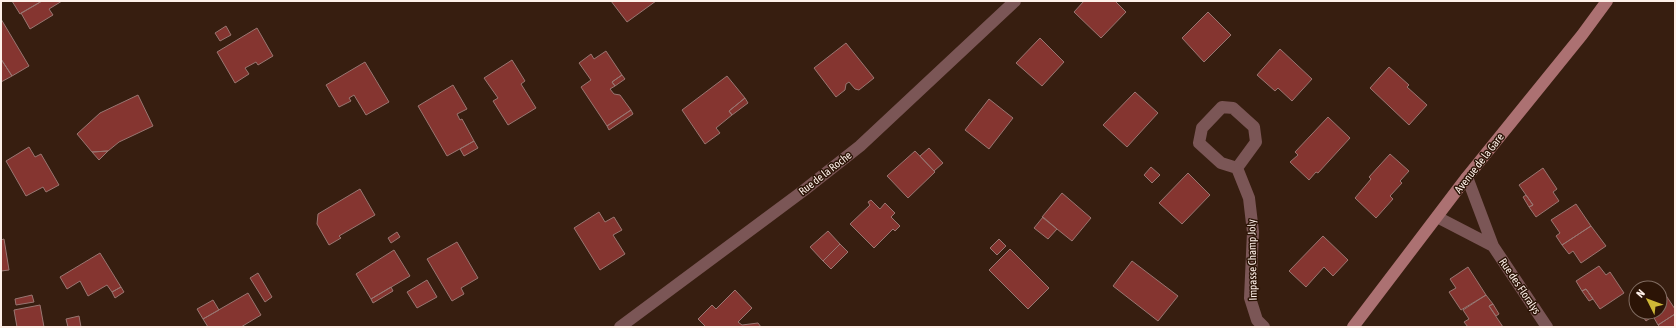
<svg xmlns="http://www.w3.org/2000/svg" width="1676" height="328" font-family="'Asap Condensed',sans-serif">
	<rect width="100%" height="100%" fill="#371e10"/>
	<path fill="#853530" stroke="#997671" d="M12,1H42L20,14Z
		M42,1H62L49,9L53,15L30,29L21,13Z
		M611,1H656L627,22Z
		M1084,1H1115L1126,12L1101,38L1074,12Z
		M1208,12L1231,35L1204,62L1182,38Z
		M1,19L29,66L12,76L1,59Z
		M226,26L231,35L220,41L215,33Z
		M257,28L273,56L258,65L256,62L245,68L249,74L235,83L217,52Z
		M1040,38L1064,62L1042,86L1016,63Z
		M846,43L874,78L859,90L855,89L849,82L846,84L845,90L836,97L814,68Z
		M1280,49L1312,79L1292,101L1278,88L1275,91L1257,75Z
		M606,51L622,75L612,82L615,86L610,89L614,94L620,95L631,110L607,126L581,87L591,80L579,63L591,54L594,59Z
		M1,59L12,76L1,82Z
		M512,60L525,81L521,84L536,108L508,125L493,101L498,98L484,78Z
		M365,62L389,102L366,115L354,95L349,98L351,101L339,107L326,85Z
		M1389,67L1409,85L1407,87L1427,105L1409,125L1370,88Z
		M622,75L625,79L615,86L612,82Z
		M727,76L745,98L729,111L732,115L716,128L720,133L705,144L682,110Z
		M453,85L467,109L457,114L460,120L462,119L474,141L447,156L418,106Z
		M1135,92L1158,113L1127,147L1103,125Z
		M138,95L153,126L119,142L108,151L92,152L77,134L100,113Z
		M745,98L748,103L732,115L729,111Z
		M989,99L1013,118L989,149L965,130Z
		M631,110L633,114L609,130L607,126Z
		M1328,117L1350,138L1318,173L1316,172L1309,180L1290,162L1298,155L1295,152Z
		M474,141L478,148L464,156L460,149Z
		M29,147L35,157L41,154L59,185L46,192L43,187L26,196L6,161Z
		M929,148L943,163L934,171L920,156Z
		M108,151L99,160L92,152Z
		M915,151L935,172L908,198L887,176Z
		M1390,154L1409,171L1400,181L1402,183L1390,196L1393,199L1376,218L1355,198L1371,179L1369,177Z
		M1151,167L1160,175L1152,183L1144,175Z
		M1543,168L1557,189L1553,192L1559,201L1536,217L1529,207L1533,205L1519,185Z
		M1188,173L1210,195L1182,224L1159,203Z
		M360,189L375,215L339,236L341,238L329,245L317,224L318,214Z
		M1062,193L1091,218L1072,241L1042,217Z
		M1526,195L1533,205L1529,207L1523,197Z
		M871,200L880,209L885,203L895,213L891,217L900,226L895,231L893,229L874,248L850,224L870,205L868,202Z
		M1576,204L1591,226L1562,245L1556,236L1560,233L1551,220Z
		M599,212L605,222L614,217L622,230L613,235L625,254L600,270L574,228Z
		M1043,217L1057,229L1048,239L1034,228Z
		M1591,226L1606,246L1581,263L1573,251L1569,254L1562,245Z
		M828,231L840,244L823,261L810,247Z
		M397,232L400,237L391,243L388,238Z
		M1323,236L1348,260L1333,276L1324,267L1306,287L1289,271Z
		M4,239L9,270L1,271V240Z
		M999,239L1006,246L997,255L990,248Z
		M457,242L478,278L461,288L464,294L452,301L427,259Z
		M840,244L848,252L831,269L823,261Z
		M1010,249L1049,288L1028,309L989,270Z
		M394,250L410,276L371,299L356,274Z
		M100,253L121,287L112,292L107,285L88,296L80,281L67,289L60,277Z
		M1132,261L1178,296L1158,321L1113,286Z
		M1599,266L1606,275L1610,272L1624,293L1600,309L1586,289L1582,291L1576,281Z
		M1468,267L1486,295L1461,310L1449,292L1456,288L1450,279Z
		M258,273L272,297L265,302L250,278Z
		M427,280L437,297L417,308L407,292Z
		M1659,285L1675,309V314L1658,325L1653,316L1646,321L1640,312H1660V288H1655Z
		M121,287L124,292L115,298L112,292Z
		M391,287L393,291L373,303L371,299Z
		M1586,289L1593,299L1589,301L1582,291Z
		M735,290L752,308L738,322L742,325L758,323L761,327H706L698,319L712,305L716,309Z
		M248,293L261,315L241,327H208L203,319Z
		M32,295L34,302L16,305L15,299Z
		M1486,295L1493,304L1489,306L1503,327H1468L1464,322L1469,319L1463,310Z
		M213,300L219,310L203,319L197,309Z
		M1493,304L1499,314L1496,316L1489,306Z
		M40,305L44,327H17L14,310Z
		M1675,314V327H1660L1658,325Z
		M79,316L81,327H68L66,319Z"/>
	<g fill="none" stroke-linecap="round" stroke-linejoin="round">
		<path stroke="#7b5656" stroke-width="12" d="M1222,107L1233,108L1254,127L1256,142L1237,168L1221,163L1199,143L1202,128Z
			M1237,168L1249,198L1253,232L1250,298L1257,320L1264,327
			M1467,177L1493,246L1547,327
			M1437,217L1493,246
			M620,327L803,191L860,146L1015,1"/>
		<path stroke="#ac7172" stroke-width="12" d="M1353,327L1467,177L1582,35L1607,1"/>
	</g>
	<g text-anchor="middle" stroke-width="3" stroke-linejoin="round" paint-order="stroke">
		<g font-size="11" fill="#fef0e9" stroke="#2c1406">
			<text transform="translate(1479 163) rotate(-52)" y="4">Avenue de la Gare</text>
			<text transform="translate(825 173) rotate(-38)" y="4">Rue de la Roche</text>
			<text transform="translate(1252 260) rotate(-91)" y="4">Impasse Champ Joly</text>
			<text transform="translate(1520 286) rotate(56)" y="4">Rue des Floralys</text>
		</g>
	</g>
	<rect width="1676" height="328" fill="none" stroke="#fef0e9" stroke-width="4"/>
	<g transform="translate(1648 300) rotate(312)"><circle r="19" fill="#2c1406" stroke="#806c61"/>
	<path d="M0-3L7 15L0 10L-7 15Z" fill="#cfb837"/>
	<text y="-6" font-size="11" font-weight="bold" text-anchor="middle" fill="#fef0e9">N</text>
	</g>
</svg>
